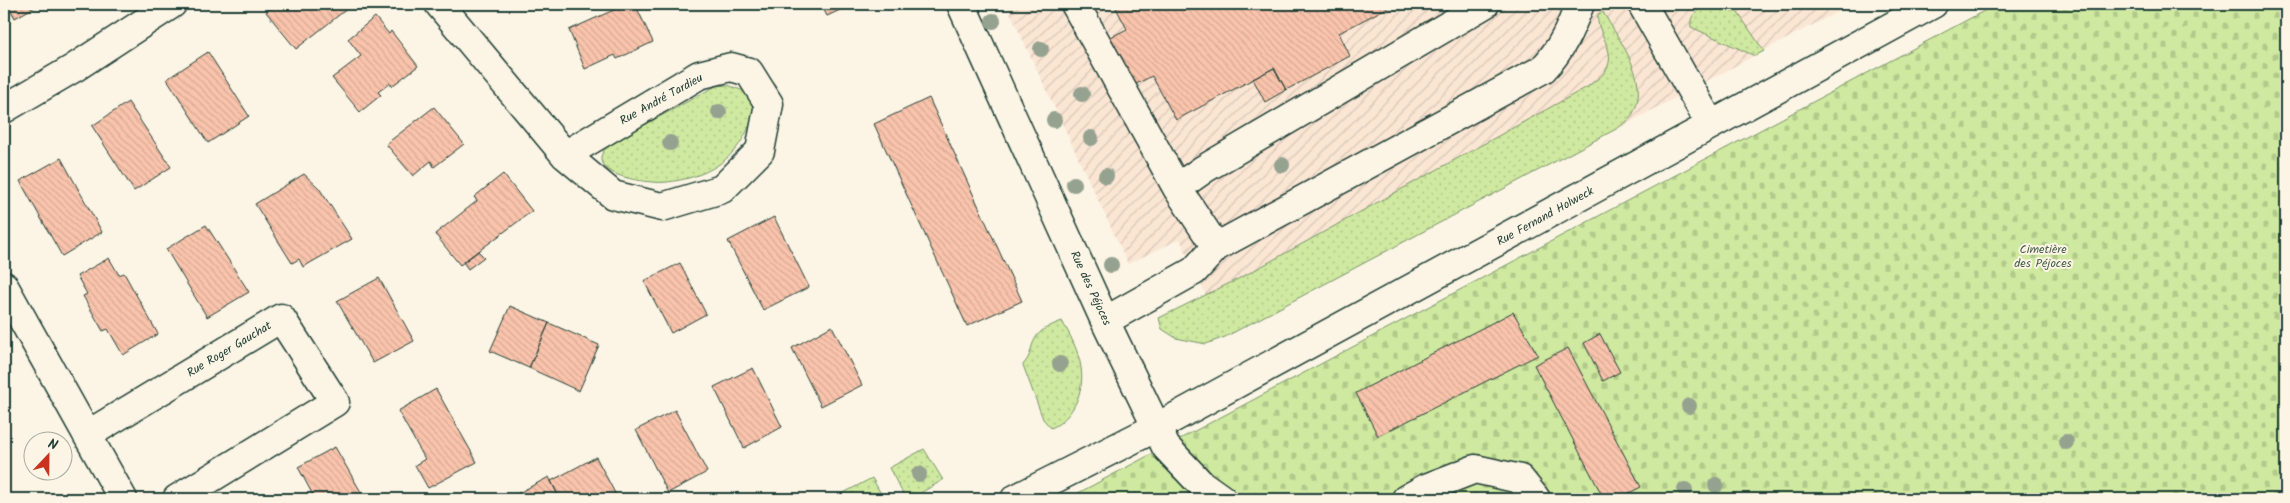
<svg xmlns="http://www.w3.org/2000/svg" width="2290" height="503" font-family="Kalam,sans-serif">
	<defs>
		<pattern id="industrial-furrows" width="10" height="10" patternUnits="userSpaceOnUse" patternTransform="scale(1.25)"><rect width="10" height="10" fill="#fbe6d4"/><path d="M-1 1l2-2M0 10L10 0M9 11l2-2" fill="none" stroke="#d7c6b7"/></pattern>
		<pattern id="grass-dots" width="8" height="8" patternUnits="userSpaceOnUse" patternTransform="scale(1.25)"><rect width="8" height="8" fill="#cfe9a0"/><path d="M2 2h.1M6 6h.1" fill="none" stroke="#b1c98a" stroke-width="1.8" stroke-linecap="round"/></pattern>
		<pattern id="cemetery-stones" width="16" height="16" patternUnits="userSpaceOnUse" patternTransform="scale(1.25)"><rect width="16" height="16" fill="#cfe9a0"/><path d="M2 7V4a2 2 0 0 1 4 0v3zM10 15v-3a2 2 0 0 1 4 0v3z" fill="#b1c98a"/></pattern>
		<pattern id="building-back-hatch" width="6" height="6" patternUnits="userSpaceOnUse" patternTransform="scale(1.25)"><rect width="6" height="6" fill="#fac4ac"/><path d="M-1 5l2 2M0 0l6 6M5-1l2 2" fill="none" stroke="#d6a995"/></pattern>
	</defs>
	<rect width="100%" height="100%" fill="#fcf5e5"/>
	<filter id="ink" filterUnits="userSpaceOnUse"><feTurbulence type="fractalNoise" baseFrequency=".02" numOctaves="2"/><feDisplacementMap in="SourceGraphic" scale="10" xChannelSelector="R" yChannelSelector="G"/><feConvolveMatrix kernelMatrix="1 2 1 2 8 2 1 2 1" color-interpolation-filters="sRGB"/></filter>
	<g filter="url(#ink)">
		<path fill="url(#industrial-furrows)" d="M1006,4H1852L1225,337L1180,239L1128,264Z"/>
		<path fill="url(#grass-dots)" stroke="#77936a" d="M1711,4H1732L1764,51L1755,56L1691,27C1689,13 1699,10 1711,4Z
			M1603,12C1620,42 1654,84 1630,118C1627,122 1622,125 1618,128L1225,337L1206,344L1176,338L1162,329L1159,318L1242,277L1589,86C1594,81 1603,76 1606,70C1618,50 1595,33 1598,14Z
			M728,85L746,92L756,109C748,132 739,151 718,165C703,175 685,180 667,182C653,184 603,178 601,160C600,152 607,147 613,142L716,86Z
			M1062,321C1070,335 1079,351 1081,368C1085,390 1073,419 1051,428L1043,419L1023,365C1033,353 1029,350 1035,339C1040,329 1052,325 1062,321Z
			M924,449L943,480L910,499H906L889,468Z
			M872,478L884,499H832Z"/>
		<path fill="url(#cemetery-stones)" stroke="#77936a" d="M1997,4H2286V499H1067Z"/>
		<path fill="url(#building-back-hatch)" stroke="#1f3d34" d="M7,4H40L15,18Z
			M276,4H353L296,49L266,12Z
			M627,4H635L653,42L617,59L615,55L585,69L569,30Z
			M821,4H853L827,16Z
			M1114,4H1394L1339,33L1350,56L1286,90L1274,68L1176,120L1152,76L1134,85L1109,38L1127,29Z
			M375,17L389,34L391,31L418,66L392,86L390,83L378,92L381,95L360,112L332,78L361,56L348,39Z
			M208,52L249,116L208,143L167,79Z
			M1274,68L1286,90L1265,102L1253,79Z
			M929,98L1022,301L967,326L874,124Z
			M128,102L171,167L134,191L92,126Z
			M434,107L464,144L434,167L431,161L413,176L386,144Z
			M61,158L102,232L62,256L20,181Z
			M304,174L319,188L352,239L303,267L299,259L292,263L255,204Z
			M503,174L532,211L460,265L435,234L477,201L474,197Z
			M774,217L809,287L763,310L728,241Z
			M206,225L249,292L207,317L166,249Z
			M478,251L484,257L468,269L463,262Z
			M109,258L119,275L124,273L158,334L123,355L108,329L103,331L83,296L87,294L77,276Z
			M680,263L706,314L671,333L644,281Z
			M379,278L414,341L373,363L337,301Z
			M510,306L549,323L529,368L490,351Z
			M1513,312L1538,355L1378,436L1356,393Z
			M549,323L599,345L579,391L529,368Z
			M832,326L862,385L821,406L792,348Z
			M1600,334L1620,372L1603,381L1584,343Z
			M1568,348L1641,487L1617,499H1604L1534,365Z
			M753,368L782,427L744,448L714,387Z
			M436,389L477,462L428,488L415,465L425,459L398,411Z
			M675,410L707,472L668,493L636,430Z
			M335,447L365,499H315L298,467Z
			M596,457L618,499H560L551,481Z
			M549,477L560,499H507Z"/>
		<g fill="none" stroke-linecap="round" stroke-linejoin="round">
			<g stroke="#1f3d34" stroke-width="31">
				<path id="minor" d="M439,4L565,155L613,195L662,207L722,189L760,151L769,104L749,72L731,67L699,75L565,155
					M961,4L1105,321L1166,447L1201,484L1222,499
					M1075,4L1177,188L1216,247
					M1642,4L1711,125
					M4,109L74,68L172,4
					M1177,188L1204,169L1485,4
					M4,286L123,499
					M1105,321L1194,271L1216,247L1543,69C1562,49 1570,29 1580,4
					M87,435L281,318L335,402L177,499
					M1015,499L1157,427L1933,4
					M1406,499L1426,488L1475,469L1520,479L1536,499"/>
			</g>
			<use href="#minor" stroke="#fcf5e5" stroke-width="28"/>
		</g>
		<g fill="#96a290">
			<circle cx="993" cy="21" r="8"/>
			<circle cx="1041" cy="49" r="8"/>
			<circle cx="1082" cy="94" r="8"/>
			<circle cx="719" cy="112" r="8"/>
			<circle cx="1054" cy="120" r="8"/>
			<circle cx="1091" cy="138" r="8"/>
			<circle cx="670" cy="143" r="8"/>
			<circle cx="1282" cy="165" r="8"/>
			<circle cx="1106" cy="176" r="8"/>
			<circle cx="1074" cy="184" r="8"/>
			<circle cx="1111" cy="265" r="8"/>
			<circle cx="1060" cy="364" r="8"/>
			<circle cx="1689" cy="406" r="8"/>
			<circle cx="2066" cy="442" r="8"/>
			<circle cx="919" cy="474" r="8"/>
			<circle cx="1716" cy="485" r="8"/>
			<circle cx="1685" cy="490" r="8"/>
		</g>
	</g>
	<g text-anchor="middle" stroke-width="4" stroke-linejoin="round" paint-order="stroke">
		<g font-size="12" fill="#1f3d34" stroke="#fcf5e5">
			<text transform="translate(661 99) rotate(-29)" y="4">Rue André Tardieu</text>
			<text transform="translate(1545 216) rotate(-29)" y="4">Rue Fernand Holweck</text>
			<text transform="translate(1091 288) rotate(65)" y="4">Rue des Péjoces</text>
			<text transform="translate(229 349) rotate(-31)" y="4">Rue Roger Gauchat</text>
		</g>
		<g font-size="12" fill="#425f4a" stroke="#fcf5e5">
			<text x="2043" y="253">Cimetière<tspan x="2043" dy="14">des Péjoces</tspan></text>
		</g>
	</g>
	<rect width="2290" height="503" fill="none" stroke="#fcf5e5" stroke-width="20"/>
	<rect x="10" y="10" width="2270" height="483" fill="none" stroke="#1f3d34" stroke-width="2" filter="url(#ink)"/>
	<g transform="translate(48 456) rotate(22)"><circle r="24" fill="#fcf5e5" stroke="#a4ab9e"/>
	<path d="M0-4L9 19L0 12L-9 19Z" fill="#c8321e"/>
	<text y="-8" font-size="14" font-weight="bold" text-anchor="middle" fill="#1f3d34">N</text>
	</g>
</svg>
